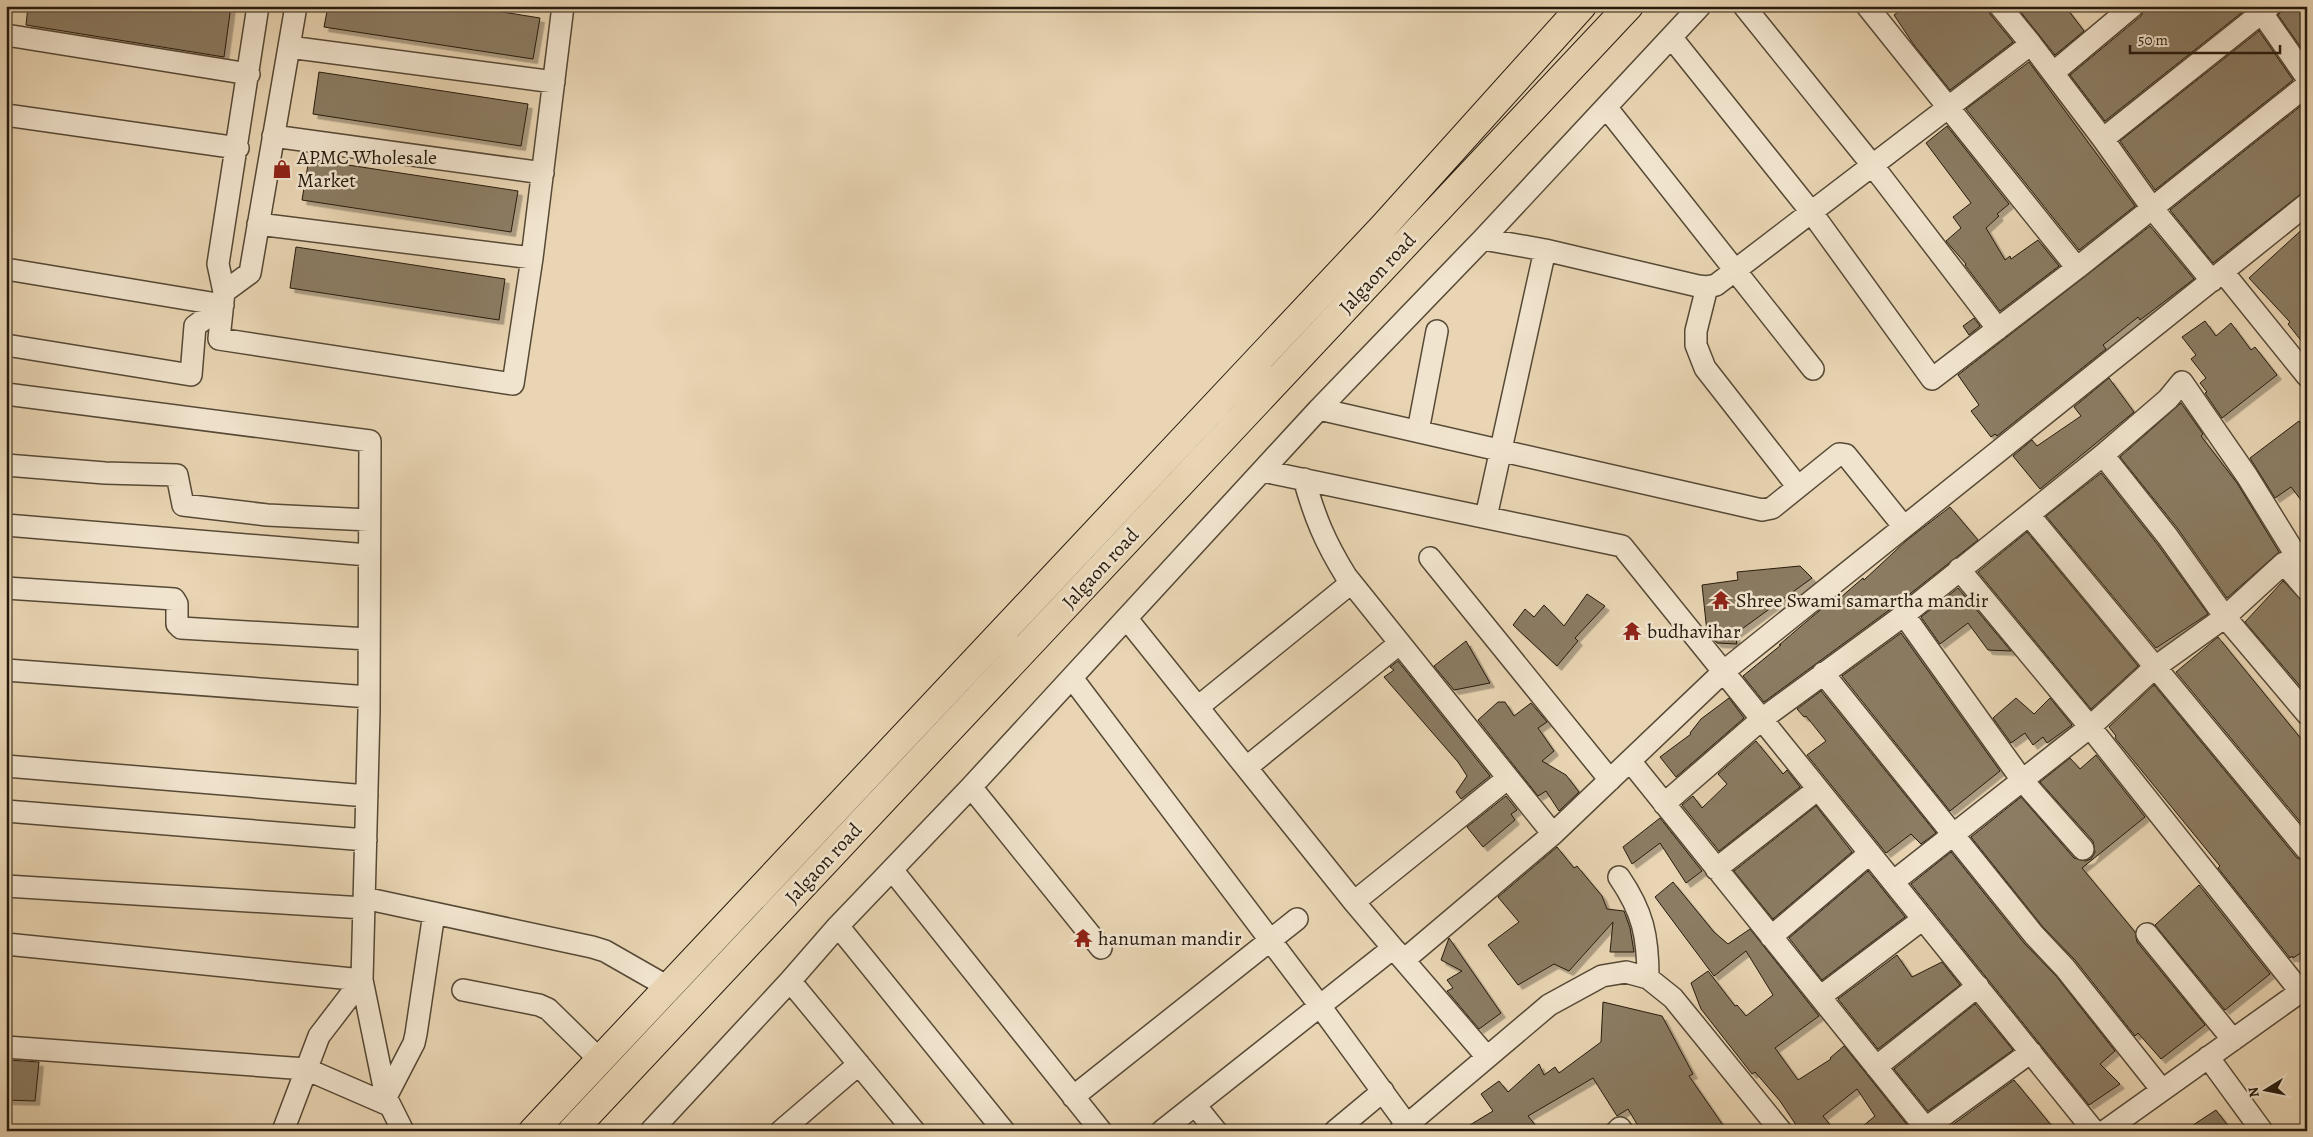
<svg xmlns="http://www.w3.org/2000/svg" width="2313" height="1137" font-family="Alegreya,serif">
	<defs>
		<filter id="shadow"><feDropShadow dx="4.5" dy="4.5" stdDeviation="0" flood-color="#0004"/></filter>
	</defs>
	<rect width="100%" height="100%" fill="#e9d5b3"/>
	<filter id="stains"><feTurbulence type="fractalNoise" baseFrequency=".004" numOctaves="4"/><feColorMatrix values="0 0 0 0 .2 0 0 0 0 .09 0 0 0 0 .02 0 0 0 .5 -.17"/></filter>
	<radialGradient id="worn" r=".72"><stop offset=".6" stop-color="#630" stop-opacity="0"/><stop offset="1" stop-color="#630" stop-opacity=".3"/></radialGradient>
	<path fill="#8b7b63" stroke="#251a0d" filter="url(#shadow)" d="M28,6H231L224,57L26,25Z
		M328,6H465L540,18L533,59L324,27Z
		M1906,6H1988L1990,14L2013,42L1950,90L1914,45L1894,15Z
		M2016,6H2065L2084,31L2055,55Z
		M2146,6H2245V10L2105,121L2070,75L2141,16Z
		M2287,6H2307V56L2278,15Z
		M2259,31L2293,80L2155,190L2120,141Z
		M2029,62L2135,206L2079,250L1966,109Z
		M319,72L528,104L521,146L313,114Z
		M2307,101V189L2213,263L2170,210Z
		M1947,126L2009,204L1997,214L1999,216L1986,228L2005,260L2010,256L2011,259L2038,240L2059,266L2000,311L1965,265L1966,264L1946,241L1961,228L1953,217L1971,203L1926,143Z
		M309,159L518,191L511,232L302,200Z
		M2307,225V348L2288,324L2290,322L2249,278Z
		M2150,226L2194,279L2140,320L2138,317L2103,345L2106,349L1997,436L1995,434L1991,437L1971,411L1979,405L1958,375Z
		M296,247L505,279L499,320L290,288Z
		M1974,318L1980,326L1969,335L1963,326Z
		M2205,321L2216,336L2231,323L2251,350L2255,347L2277,375L2222,418L2205,393L2207,392L2200,383L2206,378L2191,359L2196,355L2182,337Z
		M2109,378L2134,412L2040,489L2013,456L2032,440L2037,446L2081,416L2074,407Z
		M2181,403L2203,434L2201,436L2237,483L2279,552L2227,598L2178,529L2120,457Z
		M2299,421L2307,431V508L2291,487L2275,498L2250,458Z
		M2101,473L2158,545L2208,614L2156,648L2046,516Z
		M1950,507L1978,540L1896,605L1764,702L1743,676L1781,645H1779L1800,627L1831,601L1833,604L1863,578L1864,580L1907,540Z
		M2027,532L2138,666L2091,709L1978,572Z
		M1800,566L1812,578L1735,634L1737,644L1717,643L1707,632L1702,585L1738,580L1737,572Z
		M2283,581L2307,606V632L2305,635L2307,643V694L2245,622Z
		M1958,588L2011,651L1988,650L1968,623L1940,644L1921,617Z
		M1587,594L1605,606L1575,638L1578,641L1557,666L1513,625L1525,609L1534,617L1544,605L1564,626Z
		M1901,633L2000,771L1950,811L1842,676Z
		M2218,637L2307,746V830L2176,672Z
		M1466,641L1490,683L1454,690L1434,666Z
		M1398,661L1490,776L1461,799L1456,792L1467,776L1458,762L1384,677L1394,670L1390,667Z
		M2154,685L2297,858L2307,862V949L2293,958L2292,956L2290,958L2218,868L2220,866L2115,738L2116,736L2109,727Z
		M1821,691L1936,833L1921,844L1911,834L1886,853L1807,755L1826,741L1806,716L1804,717L1797,709Z
		M1729,698L1744,718L1676,777L1660,757L1691,734L1690,733L1701,719Z
		M2016,698L2034,714L2050,698L2072,725L2047,743L2043,737L2033,745L2025,733L2011,743L1993,718Z
		M1498,702H1505L1514,716L1531,703L1547,722L1538,728L1554,751L1542,761L1566,775L1579,792L1559,811L1546,791L1538,796L1478,720Z
		M1756,741L1783,774L1787,770L1800,787L1719,851L1682,805L1693,796L1702,808L1727,784L1718,774Z
		M2096,755L2145,817L2082,868L2135,932L2137,942L2205,1025L2161,1059L2138,1033L2135,1036L2075,960L2043,927L1971,837L2021,797L2074,858L2085,861L2091,859L2095,852L2093,841L2040,782L2070,758L2080,769Z
		M1506,796L1517,810L1511,814L1515,820L1483,847L1467,827Z
		M1816,806L1852,852L1773,919L1734,871Z
		M1660,818L1702,871L1686,883L1660,843L1632,864L1623,847Z
		M1557,847L1574,868L1577,866L1602,896L1607,909L1624,911L1630,928L1634,952H1610L1613,922L1569,971L1554,964L1518,985L1488,945L1519,922L1498,897Z
		M1951,852L2024,943L2056,976L2115,1051L2100,1064L2120,1084L2089,1105L1911,884Z
		M1868,871L1905,917L1822,980L1789,938Z
		M1673,882L1714,932L1728,944L1750,929L1819,1016L1775,1048L1798,1080L1831,1059L1830,1058L1844,1046L1912,1131H1857L1875,1116L1857,1089L1823,1116L1835,1131H1800L1780,1101L1755,1072L1752,1074L1701,1009L1691,983L1708,971L1735,1006L1737,1005L1746,1016L1773,995L1746,951L1714,976L1655,897Z
		M2199,885L2270,974L2225,1010L2155,925Z
		M1449,938L1501,1013L1479,1029L1447,991L1453,988L1447,980L1462,971L1441,960Z
		M1897,955L1912,977L1942,962L1960,985L1878,1049L1838,999Z
		M1603,1002L1662,1016L1693,1074L1689,1076L1727,1131H1641L1628,1109L1617,1116L1593,1078L1528,1116L1540,1131H1460L1493,1111L1481,1094L1499,1081L1508,1092L1539,1064L1544,1075L1555,1067L1559,1073L1601,1042Z
		M1975,1004L2013,1050L1928,1111L1894,1069Z
		M8,1060L39,1062L35,1101L6,1100Z
		M2014,1080L2056,1131H1944Z
		M2216,1110L2232,1131H2184Z"/>
	<g fill="none" stroke-linecap="round" stroke-linejoin="round">
		<g stroke="#564936" stroke-width="24">
			<path id="street" d="M258,6L218,264L224,292L219,339L513,384L532,258L563,6
				M1744,6L1873,166L1998,329
				M1867,6L2077,268L2307,85
				M2000,6L2031,44
				M2257,6L2307,78
				M6,35L249,74
				M1671,37L1812,213L1932,379L2077,268
				M289,47L554,82
				M2053,73L2133,6
				M1606,107L1813,369
				M6,115L238,148
				M273,136L543,173
				M2103,139L2270,6
				M258,224L532,258
				M1483,239L1545,250L1698,286L1707,287L1716,285L2031,44L2103,139L2152,208L2212,281
				M6,269L223,305
				M2223,272L2307,376
				M1707,287L1696,331V345L1705,368L1798,487
				M224,292L250,273L296,6
				M6,345L191,375L195,326L223,305
				M6,394L370,441L369,711L362,980L386,1097L403,1131
				M1319,409L1762,510L1772,508L1839,454L1846,455L1904,527
				M1418,431L1437,331
				M2103,455L2168,537L2225,617L2307,714
				M6,465L105,473L177,475L183,505L267,515L369,520
				M1263,471L1622,546L2094,1131
				M1304,479C1315,518 1325,542 1346,576L1553,834
				M2029,515L2307,850
				M1486,517L1545,250
				M6,525L368,555
				M1430,558L1610,780
				M2284,563L2307,590
				M1959,569L2090,727L2300,991
				M6,588L174,599L177,604V624L181,628L368,639
				M1904,615L2022,780L2083,849
				M1127,619L1354,902L1393,948L1162,1131
				M6,670L369,697
				M1823,673L2034,935L2065,968L2162,1090
				M1072,678L1320,1006L1407,1125
				M1198,707L1351,583
				M1630,761L1928,1131
				M6,766L367,796
				M1247,767L1400,643
				M971,787L1101,948
				M1664,804L1762,719L1904,615L2103,455L2168,399L2182,382L2247,476L2299,560
				M6,811L366,840
				M1716,869L1818,789
				M893,871L1101,1131
				M1619,877C1643,912 1648,936 1648,978
				M1893,882L2090,727L2154,668L2225,617L2284,563L2299,560L2307,554
				M6,886L364,908
				M364,898L592,947L605,951L668,987
				M1354,902L1508,778
				M838,926L1004,1131
				M2147,934L2233,1040
				M1771,937L1870,853
				M6,944L362,980
				M1395,950L1487,1057
				M1404,960L1553,834L1723,672L2307,204
				M790,981L914,1131
				M463,990L539,1005L548,1009L600,1060
				M1820,997L1923,919
				M6,1047L306,1069L389,1105
				M2208,1057L2262,1131
				M1876,1067L1978,986
				M386,1097L414,1043L416,1034L434,913
				M1073,1097L1297,919
				M1195,1105L1216,1131
				M1926,1128L2031,1052
				M283,1131L319,1036L362,980
				M651,1131L790,981L838,926L971,787L1319,409L1483,239L1700,6
				M781,1131L859,1064
				M1335,1131L1383,1091
				M1400,1131L1549,1005L1602,976L1626,972L1648,978L1673,998L1781,1131
				M1617,1131L1620,1128L1622,1131
				M2105,1131L2307,987"/>
		</g>
		<g stroke="#251a0d" stroke-width="30">
			<path id="highway" d="M533,1131L1383,227L1582,6
				M572,1131L1629,6"/>
		</g>
		<use href="#street" stroke="#f1e4ce" stroke-width="21"/>
		<use href="#highway" stroke="#e9d5b3" stroke-width="28"/>
	</g>
	<defs>
		<g id="shop-bare" transform="scale(1.5)"><path d="M-5-2.5h2.3a2.7 3.5 0 0 1 5.4 0H5L5.5 6h-11ZM-1.5-2.5h3a1.5 2.3 0 0 0-3 0Z" fill="#8f2418" stroke="#f1e4ce" stroke-width="2.5" paint-order="stroke"/></g>
		<g id="temple-bare" transform="scale(1.5)"><path d="M0-6L5-2H3V0L6.5 2.5H4V6H1.5V3h-3V6H-4V2.5H-6.5L-3 0V-2H-5Z" fill="#8f2418" stroke="#f1e4ce" stroke-width="2.5" paint-order="stroke"/></g>
	</defs>
	<g fill-rule="evenodd">
		<use href="#shop-bare" x="282" y="169"/>
		<use href="#temple-bare" x="1721" y="600"/>
		<use href="#temple-bare" x="1632" y="631"/>
		<use href="#temple-bare" x="1083" y="938"/>
	</g>
	<g text-anchor="middle" stroke-width="5" stroke-linejoin="round" paint-order="stroke">
		<g font-size="20" fill="#251a0d" stroke="#f1e4ce" text-anchor="start">
			<text x="297" y="164">APMC Wholesale<tspan x="297" dy="23">Market</tspan></text>
			<text x="1736" y="607">Shree Swami samartha mandir</text>
			<text x="1647" y="638">budhavihar</text>
			<text x="1098" y="945">hanuman mandir</text>
		</g>
		<g font-size="20" fill="#251a0d" stroke="#f1e4ce">
			<text transform="translate(1377 273) rotate(-47)" y="7">Jalgaon road</text>
			<text transform="translate(1100 568) rotate(-47)" y="7">Jalgaon road</text>
			<text transform="translate(823 863) rotate(-47)" y="7">Jalgaon road</text>
		</g>
	</g>
	<rect width="2313" height="1137" fill="none" stroke="#e9d5b3" stroke-width="25"/>
	<rect x="8" y="8" width="2298" height="1122" fill="none" stroke="#251a0d" stroke-width="2.5"/>
	<rect x="12" y="12" width="2288" height="1112" fill="none" stroke="#251a0d"/>
	<g transform="translate(2266 1090) rotate(260)" stroke="#f1e4ce" stroke-width="4" paint-order="stroke">
	<path d="M0-4L9 19L0 12L-9 19Z" fill="#251a0d"/>
	<text y="-8" font-size="14" font-weight="bold" text-anchor="middle" fill="#251a0d">N</text>
	</g>
	<path d="M2130 45v8h150v-8" fill="none" stroke="#251a0d" stroke-width="2.5"/>
	<text x="2138" y="45" font-size="15" fill="#251a0d" stroke="#f1e4ce" stroke-width="4" paint-order="stroke">50 m</text>
	<rect width="100%" height="100%" filter="url(#stains)"/>
	<rect width="100%" height="100%" fill="url(#worn)"/>
</svg>
